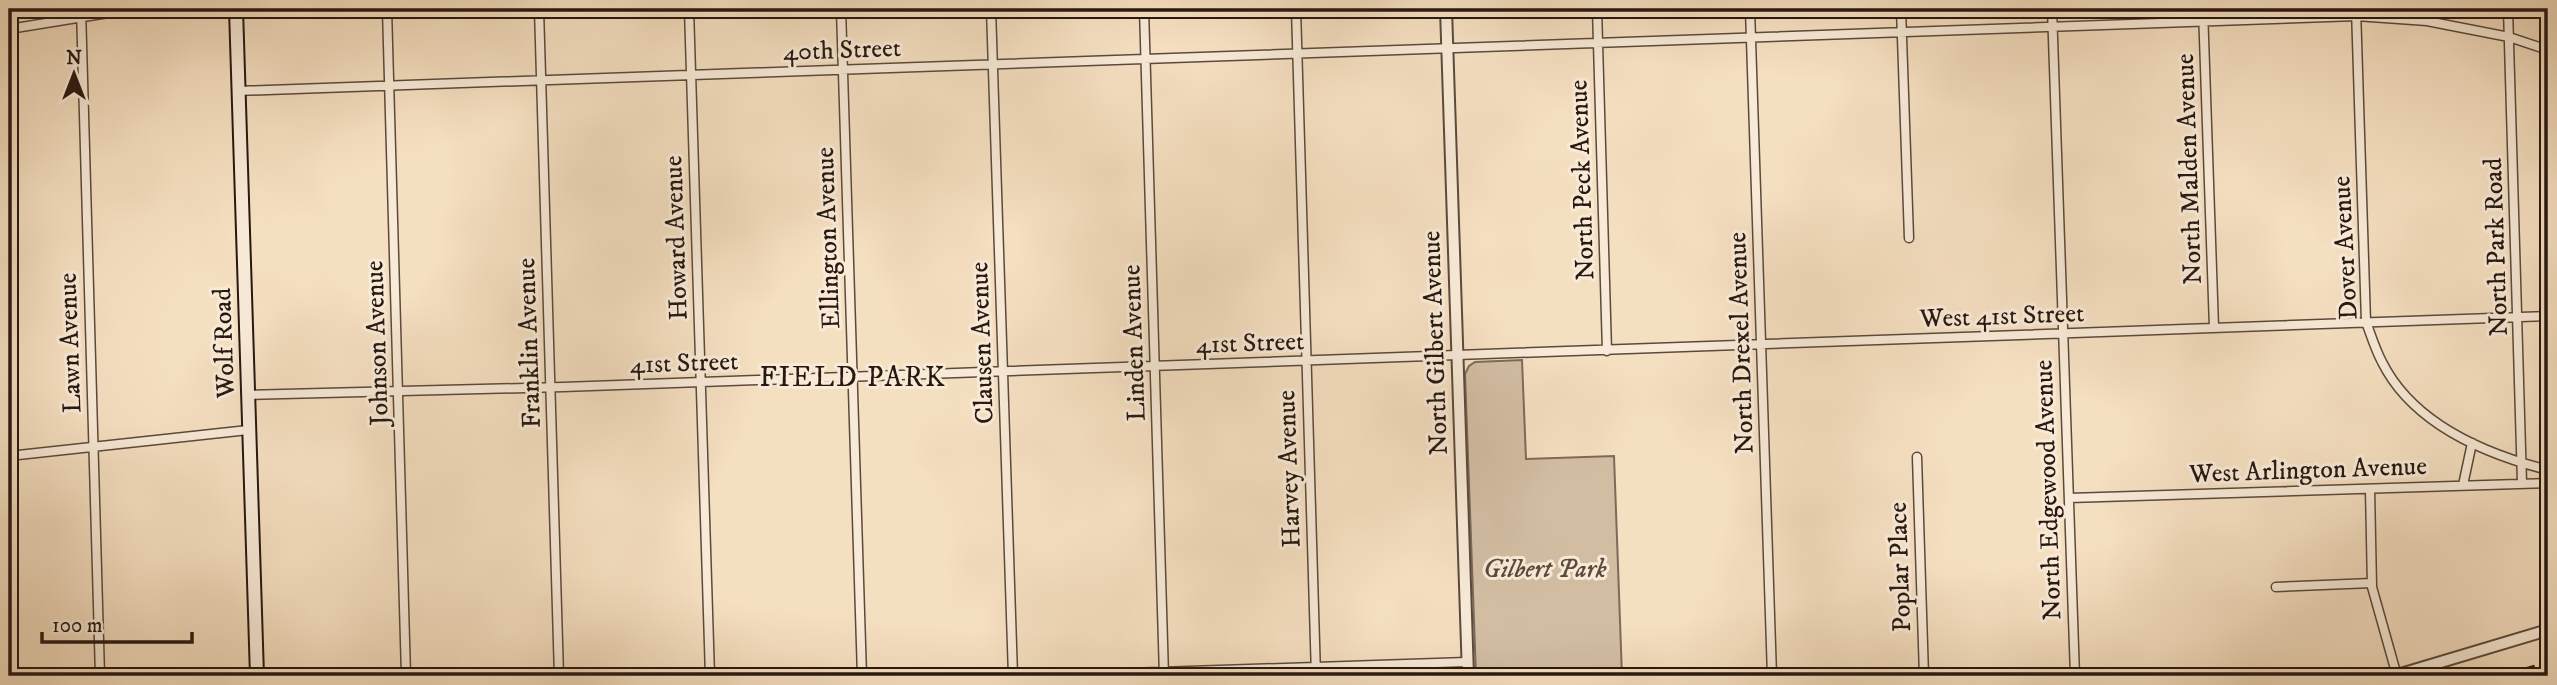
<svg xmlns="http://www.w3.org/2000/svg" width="2557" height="685" font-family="'IM FELL DW Pica',serif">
	<rect width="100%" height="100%" fill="#f5dfc1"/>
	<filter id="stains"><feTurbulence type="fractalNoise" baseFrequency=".00286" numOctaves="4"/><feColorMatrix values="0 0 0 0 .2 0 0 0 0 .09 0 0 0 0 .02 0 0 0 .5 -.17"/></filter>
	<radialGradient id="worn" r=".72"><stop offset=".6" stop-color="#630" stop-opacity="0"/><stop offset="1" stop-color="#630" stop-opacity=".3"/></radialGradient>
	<path fill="#d2bda3" stroke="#7c6a5a" stroke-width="2" d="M1522,360L1526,459L1614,456L1622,676H1476L1465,374L1469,366L1475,362Z"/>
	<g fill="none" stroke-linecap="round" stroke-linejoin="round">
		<g stroke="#5a4a3c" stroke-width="11">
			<path id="minor" d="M81,9L100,676
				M387,9L406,676
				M539,9L559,676
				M689,9L710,676
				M841,9L862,676
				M991,9L1013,676
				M1144,9L1164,676
				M1296,9L1316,676
				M1597,9L1607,351
				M1750,9L1772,676
				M1901,9L1909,238
				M2052,9L2075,676
				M2203,9L2214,328
				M2356,9L2366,322C2371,335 2375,349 2382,362C2413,424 2485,454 2548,470
				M2508,9L2522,483
				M9,29L133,9
				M238,91L2356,16L2427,21L2509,37L2548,50
				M247,395L563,387L2548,316
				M9,456L248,430
				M1917,457L1924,676
				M2463,485L2472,443
				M2370,489L2372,587L2397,676
				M2069,498L2548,483
				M2276,587L2372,583
				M1037,676L1467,662"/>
		</g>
		<g stroke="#5a4a3c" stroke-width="14">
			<path id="tertiary" d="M1446,9L1468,676
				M2394,676L2548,630"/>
		</g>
		<g stroke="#271810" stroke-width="16">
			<path id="secondary" d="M236,9L257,676"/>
		</g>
		<use href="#minor" stroke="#f8ead7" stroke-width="8"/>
		<use href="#tertiary" stroke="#f8ead7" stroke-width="10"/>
		<use href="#secondary" stroke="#f8ead7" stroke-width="12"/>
		<path stroke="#271810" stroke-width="2.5" stroke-dasharray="12 12" stroke-linecap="butt" d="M2500,676L2548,662
			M2545,676L2548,675"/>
	</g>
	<g text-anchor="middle" stroke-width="6" stroke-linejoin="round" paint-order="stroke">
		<g font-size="26" fill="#271810" stroke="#f8ead7">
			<text transform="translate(842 49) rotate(-2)" y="9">40th Street</text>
			<text transform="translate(2188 169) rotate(-92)" y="9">North Malden Avenue</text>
			<text transform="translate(1581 180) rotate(-92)" y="9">North Peck Avenue</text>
			<text transform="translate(675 238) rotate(-92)" y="9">Howard Avenue</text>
			<text transform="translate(827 238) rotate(-92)" y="9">Ellington Avenue</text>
			<text transform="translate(2495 247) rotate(-92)" y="9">North Park Road</text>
			<text transform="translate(2344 248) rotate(-93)" y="9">Dover Avenue</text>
			<text transform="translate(2002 315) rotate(-2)" y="9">West 41st Street</text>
			<text transform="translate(1250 342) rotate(-2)" y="9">41st Street</text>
			<text transform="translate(69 343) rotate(-92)" y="9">Lawn Avenue</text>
			<text transform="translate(223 343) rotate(-92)" y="9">Wolf Road</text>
			<text transform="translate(376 343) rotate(-92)" y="9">Johnson Avenue</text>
			<text transform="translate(528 343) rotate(-92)" y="9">Franklin Avenue</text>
			<text transform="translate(981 343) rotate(-92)" y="9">Clausen Avenue</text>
			<text transform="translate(1133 343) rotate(-92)" y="9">Linden Avenue</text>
			<text transform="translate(1434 343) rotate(-92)" y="9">North Gilbert Avenue</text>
			<text transform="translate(1740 343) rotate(-92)" y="9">North Drexel Avenue</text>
			<text transform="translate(684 362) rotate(-2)" y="9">41st Street</text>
			<text transform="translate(1288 469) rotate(-92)" y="9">Harvey Avenue</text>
			<text transform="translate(2308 469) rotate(-2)" y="9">West Arlington Avenue</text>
			<text transform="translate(2047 490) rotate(-92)" y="9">North Edgewood Avenue</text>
			<text transform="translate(1899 567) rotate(-92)" y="9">Poplar Place</text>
		</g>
		<g font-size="26" font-style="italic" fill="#5a4a3c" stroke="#f8ead7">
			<text x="1545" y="577">Gilbert Park</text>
		</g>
		<g font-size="28" letter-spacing="2" fill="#271810" stroke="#f8ead7">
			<text x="853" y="386">FIELD PARK</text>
		</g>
	</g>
	<rect width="2557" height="685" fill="none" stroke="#f5dfc1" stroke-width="35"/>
	<rect x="10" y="10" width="2536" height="664" fill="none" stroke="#271810" stroke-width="3.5"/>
	<rect x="18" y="18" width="2522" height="650" fill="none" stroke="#271810" stroke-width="2"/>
	<g transform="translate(74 74)" stroke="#f8ead7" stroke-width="5" paint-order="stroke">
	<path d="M0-5L12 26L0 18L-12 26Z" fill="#271810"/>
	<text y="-10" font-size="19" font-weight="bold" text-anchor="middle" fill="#271810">N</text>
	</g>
	<path d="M42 632v10h150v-10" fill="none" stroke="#271810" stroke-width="3.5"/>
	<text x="52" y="632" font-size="21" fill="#271810" stroke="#f8ead7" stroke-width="5" paint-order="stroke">100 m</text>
	<rect width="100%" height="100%" filter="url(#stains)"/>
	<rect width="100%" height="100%" fill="url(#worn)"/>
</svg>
